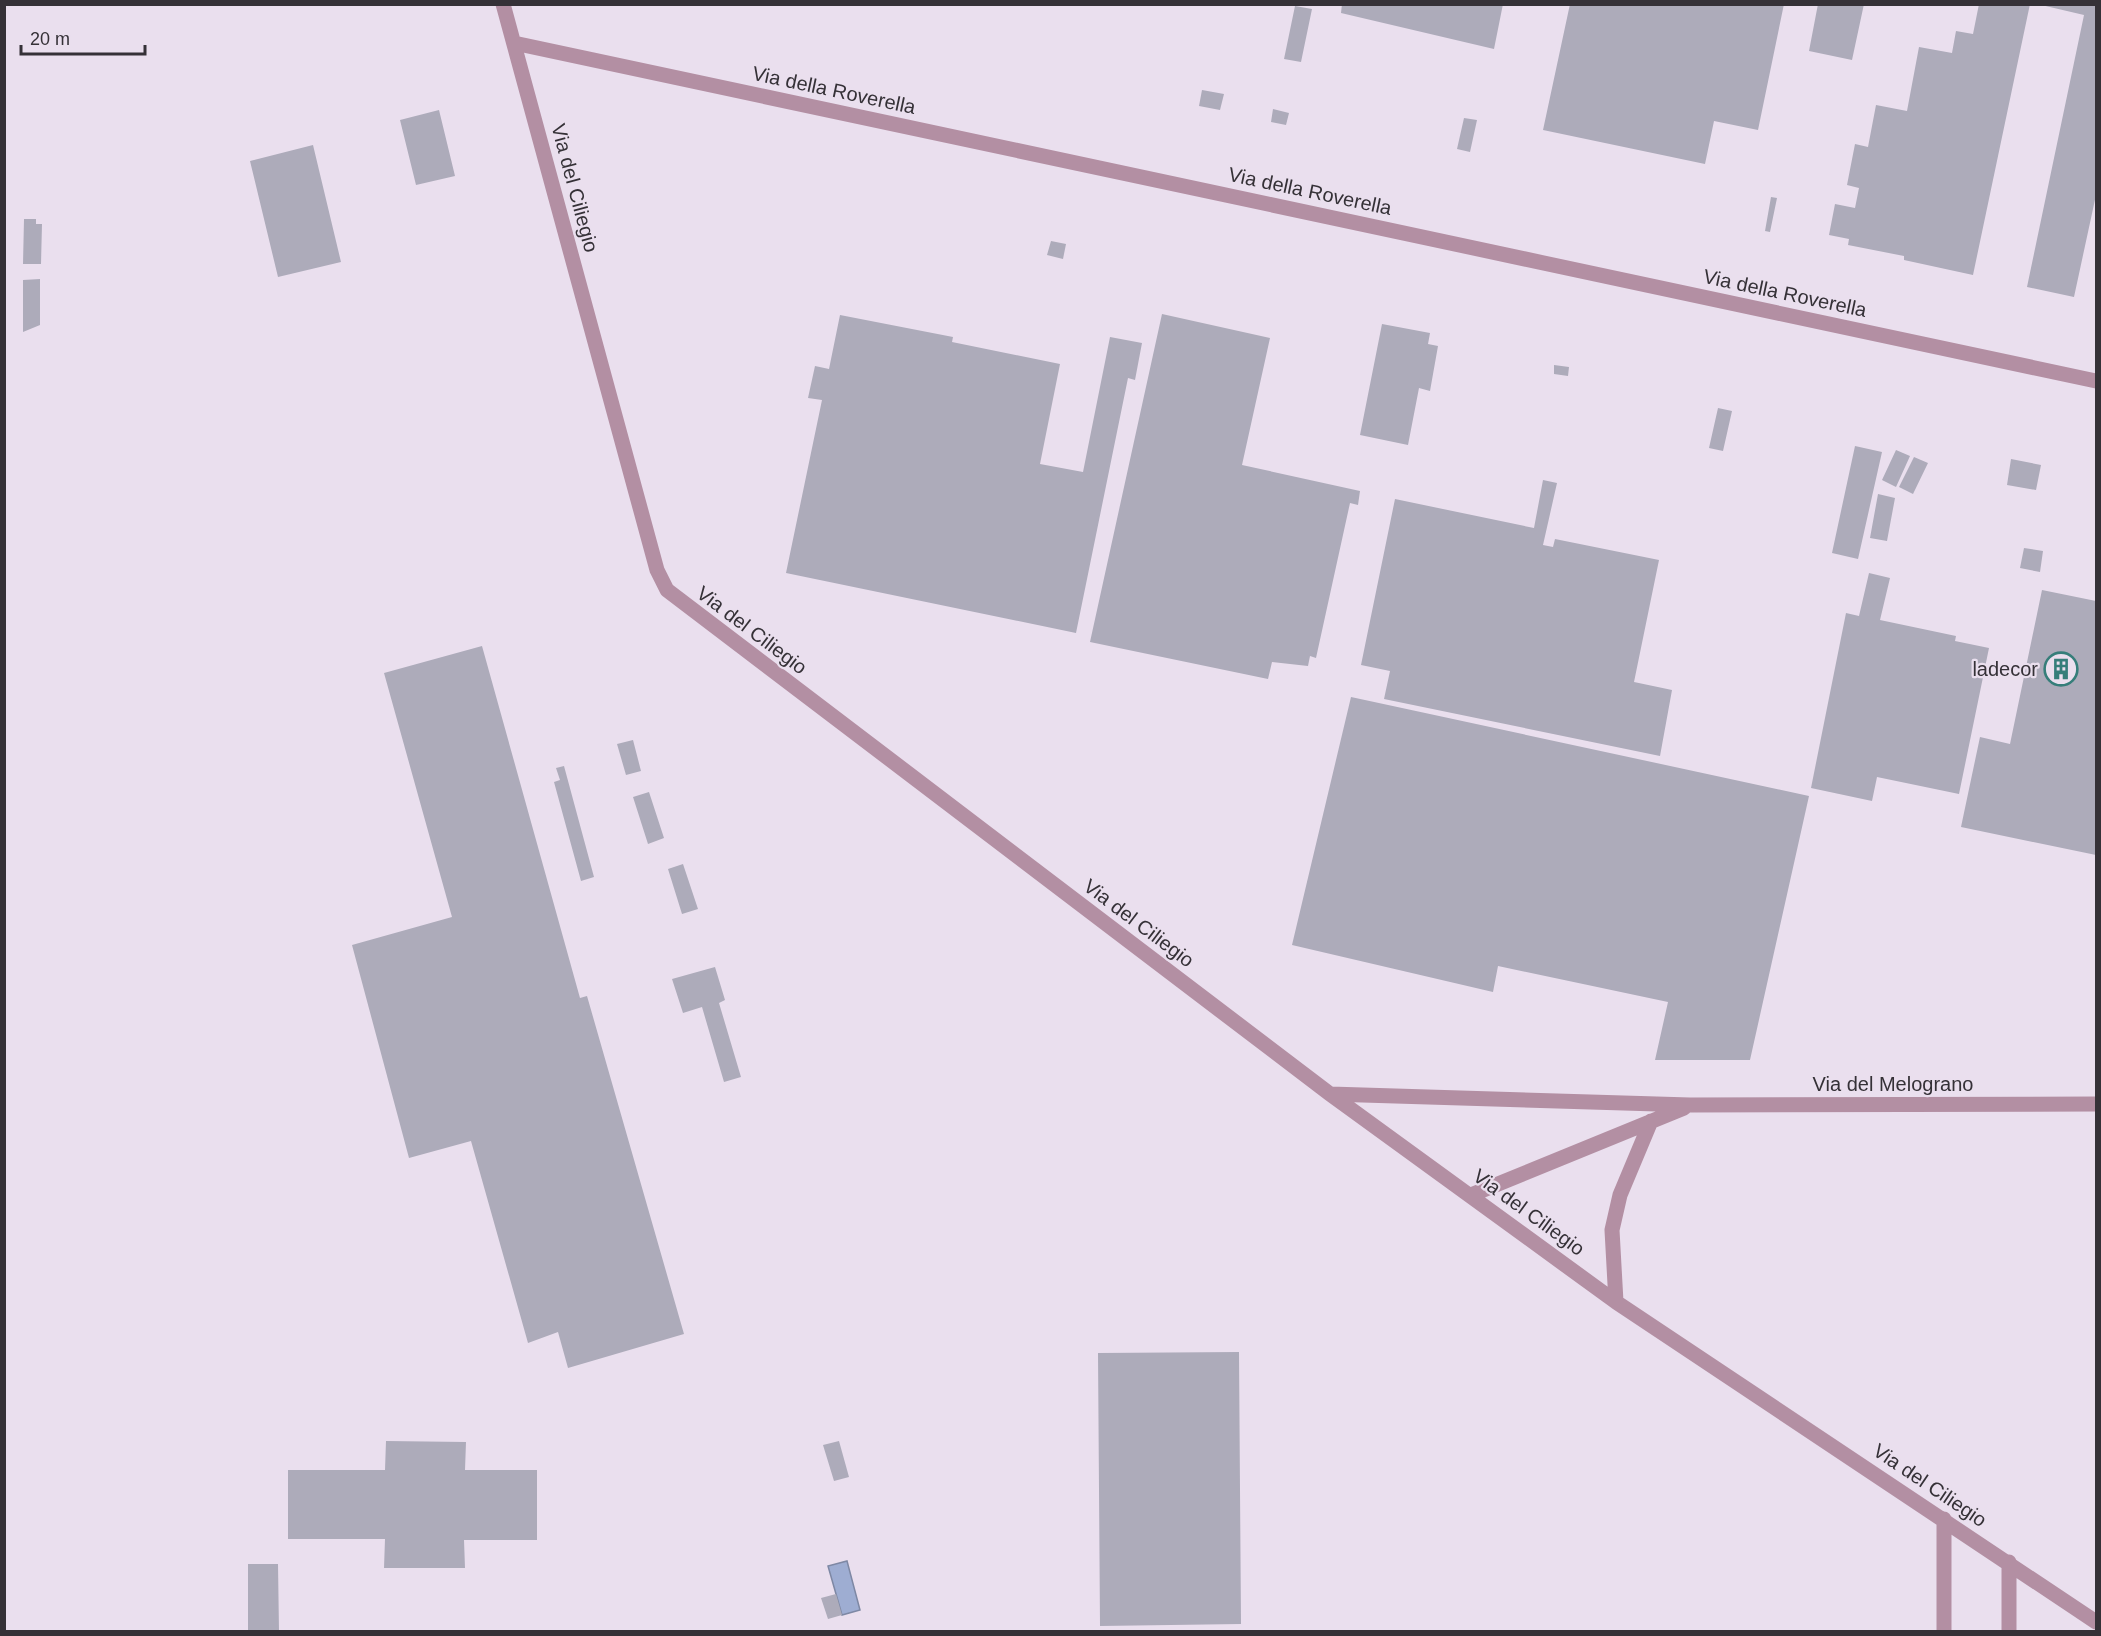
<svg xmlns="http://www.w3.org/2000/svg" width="2101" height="1636" font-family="Arial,sans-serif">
	<rect width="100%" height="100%" fill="#eadfee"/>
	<path fill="#9eadd2" stroke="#7e88a4" stroke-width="1.5" d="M847,1561L860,1610L842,1615L828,1566Z"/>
	<path fill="#adabba" d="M1342,4H1503L1494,49L1341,13Z
		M1570,4H1784L1758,130L1714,121L1705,164L1543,130Z
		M1818,4H1864L1852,60L1809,51Z
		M1979,4H2030L1973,275L1904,260V256L1848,245L1849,239L1829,235L1835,204L1855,208L1859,188L1847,185L1855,144L1868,147L1876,105L1907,111L1919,47L1952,53L1956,31L1973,34Z
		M2037,4H2096V195L2074,297L2027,287L2084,15Z
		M1295,6L1312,9L1301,62L1284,59Z
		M1202,90L1224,94L1220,110L1199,106Z
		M1273,109L1289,113L1286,125L1271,122Z
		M439,110L455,176L416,185L400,120Z
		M1464,118L1477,120L1470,152L1457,149Z
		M313,145L341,262L278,277L250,161Z
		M1771,197L1777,198L1770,232L1765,231Z
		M24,219H36V224H42L41,264H23Z
		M1051,241L1066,244L1063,259L1047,255Z
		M40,279V325L23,332V280Z
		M1162,314L1270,338L1242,465L1360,491L1358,505L1350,503L1316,658L1310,656L1308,666L1272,662L1268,679L1090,642Z
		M840,315L953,337L952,342L1060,364L1040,464L1083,472L1110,337L1142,343L1135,380L1128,378L1076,633L786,573L822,400L808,398L815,366L829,369Z
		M1382,324L1430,333L1428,344L1438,346L1430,391L1419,388L1408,445L1360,435Z
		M1554,365L1569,367L1568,376L1554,374Z
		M1718,408L1732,411L1723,451L1709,448Z
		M1855,446L1882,452L1858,559L1832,553Z
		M1896,450L1910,456L1896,487L1882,480Z
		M1914,457L1928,463L1913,494L1899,487Z
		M2011,459L2041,465L2036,490L2007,485Z
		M1543,480L1557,483L1543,545L1553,547L1555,539L1659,560L1634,682L1672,690L1660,756L1384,699L1390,671L1361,665L1395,499L1534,528Z
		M1878,494L1895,498L1887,541L1870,538Z
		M2024,548L2043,551L2040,572L2020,568Z
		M1869,573L1890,578L1880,620L1956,636L1955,641L1989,648L1959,794L1877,777L1872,801L1811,788L1846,613L1859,616Z
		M2042,590L2096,601V855L1961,827L1980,737L2010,744Z
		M482,646L580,998L587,996L684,1334L568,1368L558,1332L528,1343L471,1141L409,1158L352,945L452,917L384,673Z
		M1351,697L1809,796L1750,1060H1655L1668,1002L1498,966L1493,992L1292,945Z
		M633,740L641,771L626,775L617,744Z
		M564,766L594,877L581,881L554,782L560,780L556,768Z
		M649,792L664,838L648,844L633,797Z
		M683,864L698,909L682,914L668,869Z
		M715,967L725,1000L719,1003L741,1077L724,1082L702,1007L683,1013L672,979Z
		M1239,1352L1241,1624L1100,1626L1098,1353Z
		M386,1441L466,1442L465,1470H537V1540H464L465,1568H384L385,1539H288V1470H385Z
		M839,1441L849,1477L834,1481L823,1445Z
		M248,1564H278L279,1632H248Z
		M836,1594L842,1615L828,1619L821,1598Z"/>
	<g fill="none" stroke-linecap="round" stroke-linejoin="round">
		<path stroke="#b38fa3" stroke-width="15" d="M503,4L657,570L667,590L1330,1094L1616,1302L2096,1622
			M514,43L2096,381
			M1330,1094L1690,1105L2096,1104
			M1471,1195L1684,1108
			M1616,1302L1612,1230L1620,1195L1651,1121
			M2009,1562V1632
			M1944,1632V1519"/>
	</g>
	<defs>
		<g id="building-ring" transform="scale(1.725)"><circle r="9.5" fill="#eadfee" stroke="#367e7a" stroke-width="1.5"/><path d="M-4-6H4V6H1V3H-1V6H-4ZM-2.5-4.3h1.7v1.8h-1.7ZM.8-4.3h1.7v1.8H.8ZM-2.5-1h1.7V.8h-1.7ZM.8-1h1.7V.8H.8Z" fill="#367e7a"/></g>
	</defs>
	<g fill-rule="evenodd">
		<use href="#building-ring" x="2061" y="669"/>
	</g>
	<g text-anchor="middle" stroke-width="4.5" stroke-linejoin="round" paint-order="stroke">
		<g font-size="20" fill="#353137" stroke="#eadfee">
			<text transform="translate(834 90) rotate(12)" y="7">Via della Roverella</text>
			<text transform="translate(575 188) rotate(75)" y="7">Via del Ciliegio</text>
			<text transform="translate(1310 191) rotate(12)" y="7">Via della Roverella</text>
			<text transform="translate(1785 293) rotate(12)" y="7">Via della Roverella</text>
			<text transform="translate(752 630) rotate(37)" y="7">Via del Ciliegio</text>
			<text transform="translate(1139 923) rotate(37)" y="7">Via del Ciliegio</text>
			<text x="1893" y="1091">Via del Melograno</text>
			<text transform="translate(1529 1212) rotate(36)" y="7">Via del Ciliegio</text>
			<text transform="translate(1930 1485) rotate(34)" y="7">Via del Ciliegio</text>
		</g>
		<g font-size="20" fill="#353137" stroke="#eadfee" text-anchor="end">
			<text x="2038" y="676">ladecor</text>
		</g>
	</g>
	<rect width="2101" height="1636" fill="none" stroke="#353137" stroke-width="12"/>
	<path d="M21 45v9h124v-9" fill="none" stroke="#353137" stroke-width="3"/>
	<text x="30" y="45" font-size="18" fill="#353137" stroke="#eadfee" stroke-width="4.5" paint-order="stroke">20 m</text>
</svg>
